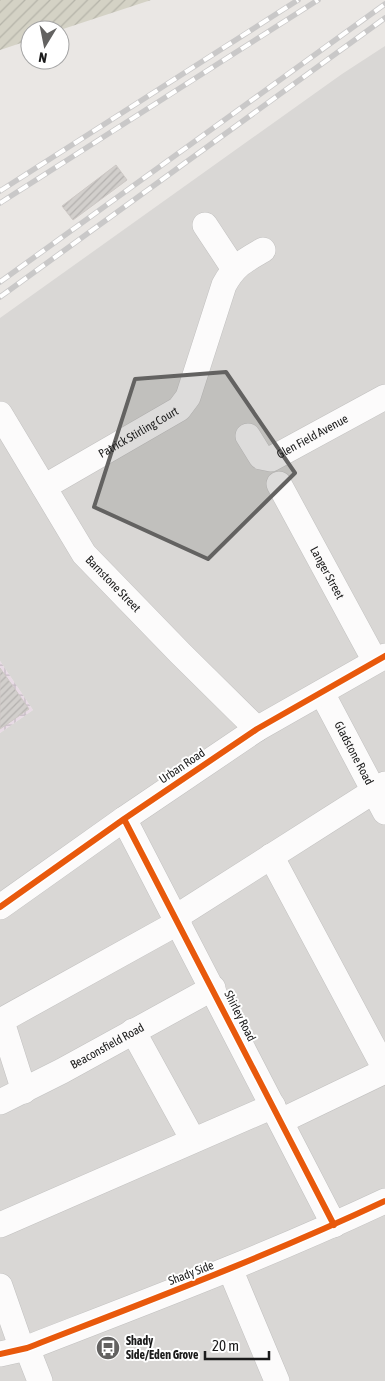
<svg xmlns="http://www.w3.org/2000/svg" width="385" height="1381" font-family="'Asap Condensed',sans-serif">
	<defs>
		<pattern id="industrial-grid" width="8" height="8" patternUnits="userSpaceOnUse" patternTransform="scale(1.25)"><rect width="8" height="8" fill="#e8dbe5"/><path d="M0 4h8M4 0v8" fill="none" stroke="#c6bbc4"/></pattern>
		<pattern id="construction-furrows" width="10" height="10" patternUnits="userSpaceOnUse" patternTransform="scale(1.25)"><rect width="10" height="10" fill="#d4d2c5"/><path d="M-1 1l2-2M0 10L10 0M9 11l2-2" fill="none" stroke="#b5b4a9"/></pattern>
		<pattern id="building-hatch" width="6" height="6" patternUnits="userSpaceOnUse" patternTransform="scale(1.25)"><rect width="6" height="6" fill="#d2cfcc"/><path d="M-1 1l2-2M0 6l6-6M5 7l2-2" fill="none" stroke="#b4b1af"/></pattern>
	</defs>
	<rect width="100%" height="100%" fill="#eae7e4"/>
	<path fill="#d9d7d5" d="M385,46V1381H0V733L33,710L0,661V318L342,74Z"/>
	<path fill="url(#industrial-grid)" d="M0,661L33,710L0,733Z"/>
	<path fill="url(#construction-furrows)" d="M0,0H151L60,30H30V40L0,50Z"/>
	<path fill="url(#building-hatch)" stroke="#cdc8c5" d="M116,165L127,180L73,220L62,206Z
		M0,668L29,709L0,729Z"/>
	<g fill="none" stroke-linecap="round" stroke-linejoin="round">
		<g stroke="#c2c1c0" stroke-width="26">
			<g id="minor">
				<path d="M205,225L234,269"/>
				<path id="s1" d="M0,414L84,554L180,653L257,729"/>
				<path id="s2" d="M248,436L261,457L271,459L385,397"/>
				<path id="s3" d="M279,484L375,661"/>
				<path id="s4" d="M44,487L179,409L188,397L224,285C235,265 244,261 263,250"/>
				<path id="s5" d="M322,693L385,812"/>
				<path d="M124,819L334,1225"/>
				<path d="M271,856L385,1069"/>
				<path d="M0,907L124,819L257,729L385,656"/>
				<path d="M176,917L385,784"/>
				<path d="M133,1031L193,1140"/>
				<path d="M24,1091L3,1025L4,1019L179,922"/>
				<path id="s6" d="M0,1102L62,1071L213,988"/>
				<path d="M281,1121L385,1071"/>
				<path d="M0,1225L273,1106"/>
				<path d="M230,1269L277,1381"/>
				<path d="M0,1286L22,1349"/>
				<path d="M27,1348L40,1381"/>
				<path d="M0,1354L27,1348C148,1301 268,1256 385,1201"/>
			</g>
		</g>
		<use href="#minor" stroke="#fcfbfb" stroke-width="25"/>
		<g stroke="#c9c8c8" stroke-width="5.5">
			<path id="rail" d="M0,191L298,0
				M0,203L318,0
				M0,282L385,4
				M0,297L385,18"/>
		</g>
		<use href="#rail" stroke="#fff" stroke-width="4" stroke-dasharray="11" stroke-linecap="butt"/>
		<g stroke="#fff" stroke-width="9">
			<path id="cycleway" d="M124,819L334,1225
				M0,907L124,819L257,729L385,656
				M0,1354L27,1348C148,1301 268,1256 385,1201"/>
		</g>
		<use href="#cycleway" stroke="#e8590c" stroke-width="6"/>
	</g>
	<path fill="#636261" fill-opacity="0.2" stroke="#636261" stroke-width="4" stroke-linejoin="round" d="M226,372L295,473L208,559L94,507L135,379Z"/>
	<defs>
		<g id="bus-disc" transform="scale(1.25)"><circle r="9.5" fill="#636261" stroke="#fff"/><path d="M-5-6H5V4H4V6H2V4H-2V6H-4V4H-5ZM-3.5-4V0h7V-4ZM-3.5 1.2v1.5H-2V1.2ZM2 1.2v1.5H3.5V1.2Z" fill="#fff"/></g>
	</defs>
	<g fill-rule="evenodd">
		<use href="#bus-disc" x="108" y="1348"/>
	</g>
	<g text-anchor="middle" stroke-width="4" stroke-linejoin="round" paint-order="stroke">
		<g font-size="12" fill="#1b1b1b" stroke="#fff">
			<text dy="4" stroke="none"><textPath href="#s4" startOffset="109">Patrick Stirling Court</textPath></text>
			<text dy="4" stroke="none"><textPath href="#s2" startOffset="82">Glen Field Avenue</textPath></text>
			<text dy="4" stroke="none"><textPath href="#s3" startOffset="101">Langer Street</textPath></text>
			<text dy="4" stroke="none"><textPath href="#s1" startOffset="205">Barnstone Street</textPath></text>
			<text dy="4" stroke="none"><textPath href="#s5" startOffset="68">Gladstone Road</textPath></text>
			<text transform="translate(182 766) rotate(-34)" y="4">Urban Road</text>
			<text transform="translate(240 1016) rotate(63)" y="4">Shirley Road</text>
			<text dy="4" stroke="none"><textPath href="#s6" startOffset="121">Beaconsfield Road</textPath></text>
			<text transform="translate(191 1273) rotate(-21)" y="4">Shady Side</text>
		</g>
		<g font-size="12" font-weight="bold" fill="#1b1b1b" stroke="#fff" text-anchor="start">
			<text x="126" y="1345">Shady<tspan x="126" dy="14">Side/Eden Grove</tspan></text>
		</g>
	</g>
	<g transform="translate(45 45) rotate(190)"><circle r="24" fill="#ffffff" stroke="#a4a4a4"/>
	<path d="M0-4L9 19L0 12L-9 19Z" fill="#636261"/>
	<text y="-8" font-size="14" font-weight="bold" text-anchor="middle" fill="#1b1b1b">N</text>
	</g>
	<path d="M205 1351v8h64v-8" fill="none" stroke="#1b1b1b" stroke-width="2.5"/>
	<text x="212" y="1351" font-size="15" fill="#1b1b1b" stroke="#ffffff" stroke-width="4" paint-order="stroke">20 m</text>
</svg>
